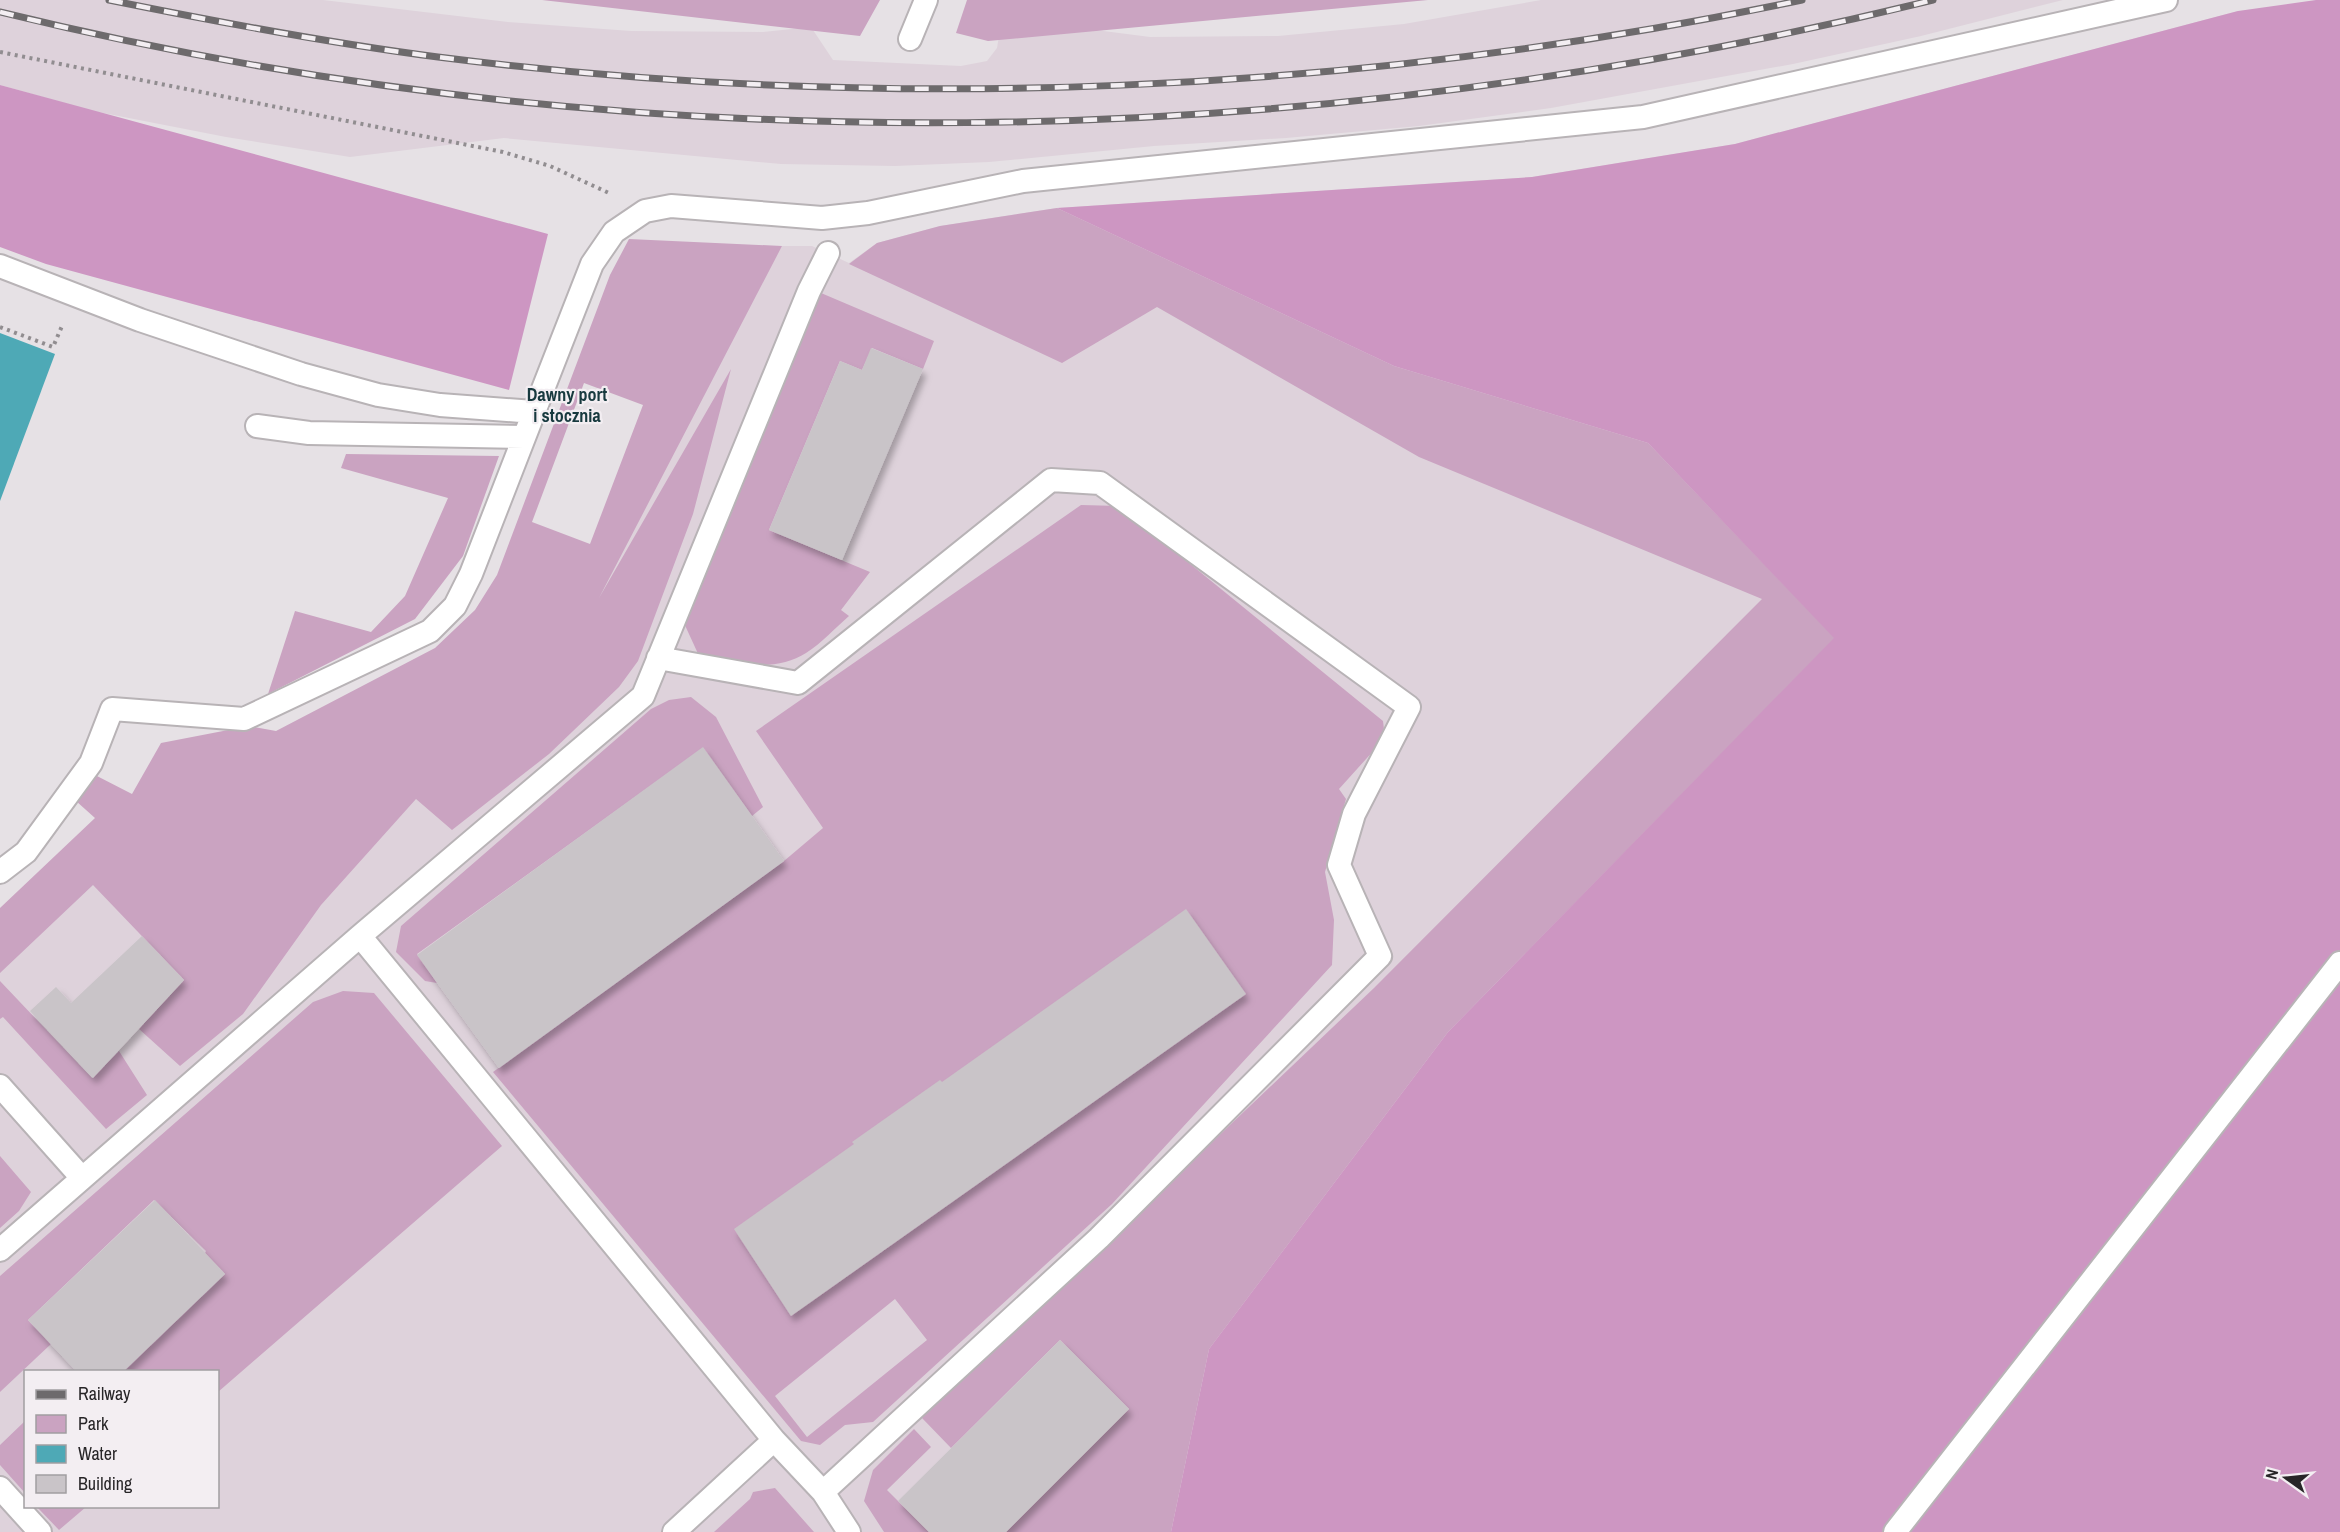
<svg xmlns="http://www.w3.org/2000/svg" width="2340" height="1532" font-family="'Archivo Narrow',sans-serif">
	<defs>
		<filter id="shadow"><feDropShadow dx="3.5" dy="6" stdDeviation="3" flood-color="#0004"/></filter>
	</defs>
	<rect width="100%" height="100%" fill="#e6e1e5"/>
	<path fill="#ded2db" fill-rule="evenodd" d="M0,0H323L508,22L631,31L763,32L811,27L833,60L961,66L987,61L997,48L1002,18L1150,37L1278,36L1404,24L1541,0H2063L1921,36L1793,64L1551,108L1419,126L1286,138L1154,146L989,162L895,166L781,164L504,138L350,157L226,137L93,111L0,85Z
		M2238,11L2334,130L1209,1349L1171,1532H0V908L542,628L782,246H812L849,263L877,243L940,226L1057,208L1532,177L1735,144ZM26,1372H218V1506H26Z"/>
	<path fill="#caa3c1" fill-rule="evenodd" d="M542,0H880L860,36Z
		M967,0H1428L988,41L956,33Z
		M1057,208L1394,366L1648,443L1835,638L1448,1032L1209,1349L1171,1532H1006L1129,1409L1060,1340L951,1448L922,1418L1374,988L1762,599L1419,457L1157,307L1062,363L849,264L877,243L940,226Z
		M629,239L782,246L599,598L731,369L693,514L638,661L619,687L549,754L452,830L416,799L321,905L243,1014L180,1066L139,1029L184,980L93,885L0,973V908L95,818L76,801L95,775L132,794L161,743L249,726L276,731L435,648L475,610L497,575L610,275ZM584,383L643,405L590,544L532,522Z
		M821,293L934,341L923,369L872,348L862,370L840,361L769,530L870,572L841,610L849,616C835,628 822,643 806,653C777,672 732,665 700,658L683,621Z
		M346,454L499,456L463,556L415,619L268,694L295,611L371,632L405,596L448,498L341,468Z
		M1081,505L1119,506L1383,721L1385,738L1339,789L1346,799L1325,872L1334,920L1332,965L1112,1204L873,1422L845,1425L820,1445L801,1441L493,1072L784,861L823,828L756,731ZM895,1299L927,1340L807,1437L775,1396Z
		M691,697L716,717L763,807L752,816L703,748L417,954L437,983L425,981L396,952L401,926L651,709L669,700Z
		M0,981L92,1078L119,1051L147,1095L106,1129L3,1017L0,1019Z
		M343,991L374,993L502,1146L218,1392V1372L123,1371L225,1274L205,1253L206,1251L154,1200L28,1320L51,1344L0,1392V1276L313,1002Z
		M0,1156L31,1192L19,1211L0,1228Z
		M25,1421V1493L0,1465V1445Z
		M914,1429L931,1447L887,1490L929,1532H884L864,1501L873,1470Z
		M775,1488L814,1532H714L750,1499L753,1492Z
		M37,1507H86L59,1530Z"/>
	<path fill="#cd96c2" d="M2316,0H2340V1532H1171L1209,1349L1448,1032L1834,638L1648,443L1394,366L1057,208L1532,177L1735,144L2238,11Z
		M0,85L548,234L509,390L46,264L0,247Z"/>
	<path fill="#4ea9b6" d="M0,333L55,354L0,501Z"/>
	<path fill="#c9c4c8" filter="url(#shadow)" d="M871,348L923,369L842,560L769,530L840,361L862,370Z
		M703,747L784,861L499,1068L417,955Z
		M1186,909L1246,994L791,1316L734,1229L854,1144L852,1142L940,1080L942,1082Z
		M142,936L184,980L93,1078L30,1011L56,987L71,1003Z
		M155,1200L225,1274L123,1372H77L28,1320Z
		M1060,1340L1129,1409L1006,1532H929L898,1501Z"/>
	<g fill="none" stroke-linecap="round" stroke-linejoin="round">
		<g stroke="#b8b3b6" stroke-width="26">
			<path id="lane" d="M910,39L926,0
				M0,266L140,320L301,374L378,395L440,405L534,412L592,264L614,232L645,211L671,206L822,218L868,213L1023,181L1643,117L2166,0
				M257,426L309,433L524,437
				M658,658L798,683L1051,480L1100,483L1409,707L1354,814L1339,865L1380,956L1099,1238L823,1492
				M0,872L26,852L91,763L112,709L244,719L430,631L455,606L471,574L534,412
				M360,936L774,1440L674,1532
				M0,1086L82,1178
				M0,1250L360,936L643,696L809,291L828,253
				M774,1440L823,1492L849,1532
				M0,1488L40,1532
				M1895,1532L2340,963"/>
		</g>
		<path stroke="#918d90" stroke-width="4" stroke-dasharray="3 4.5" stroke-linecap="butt" d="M0,52L503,152L550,166L609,193
			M0,327L53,347L62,326"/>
		<use href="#lane" stroke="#fff" stroke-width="22"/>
		<g stroke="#6d6a6c" stroke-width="7">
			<path id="rail" d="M109,0C218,22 328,43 438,57C890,114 1356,94 1802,0
				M0,12C632,167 1301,156 1933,0"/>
		</g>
		<use href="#rail" stroke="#f3eef2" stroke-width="4.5" stroke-dasharray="14" stroke-linecap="butt"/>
	</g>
	<g text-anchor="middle" stroke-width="4.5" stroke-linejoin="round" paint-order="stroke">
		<g font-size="18" font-weight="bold" fill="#183a3f" stroke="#f3eef2">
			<text x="567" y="401">Dawny port<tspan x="567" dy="21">i stocznia</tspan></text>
		</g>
	</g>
	<rect x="24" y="1370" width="195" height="138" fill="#f3eef2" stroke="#a19ea1" stroke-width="1.5"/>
	<rect x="36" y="1390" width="30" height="9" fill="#6d6a6c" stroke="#a19ea1" stroke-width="1.5"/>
	<text x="78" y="1400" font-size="18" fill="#272527">Railway</text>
	<rect x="36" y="1415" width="30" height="18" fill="#caa3c1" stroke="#a19ea1" stroke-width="1.5"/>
	<text x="78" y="1430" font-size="18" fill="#272527">Park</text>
	<rect x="36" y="1445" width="30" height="18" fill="#4ea9b6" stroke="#a19ea1" stroke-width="1.5"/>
	<text x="78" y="1460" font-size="18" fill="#272527">Water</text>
	<rect x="36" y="1475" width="30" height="18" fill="#c9c4c8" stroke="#a19ea1" stroke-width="1.5"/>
	<text x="78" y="1490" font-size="18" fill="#272527">Building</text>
	<g transform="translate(2286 1478) rotate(285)" stroke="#f3eef2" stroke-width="4.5" paint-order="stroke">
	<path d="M0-4.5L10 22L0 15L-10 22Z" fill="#272527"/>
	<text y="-9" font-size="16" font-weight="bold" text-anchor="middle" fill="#272527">N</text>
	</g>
</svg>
